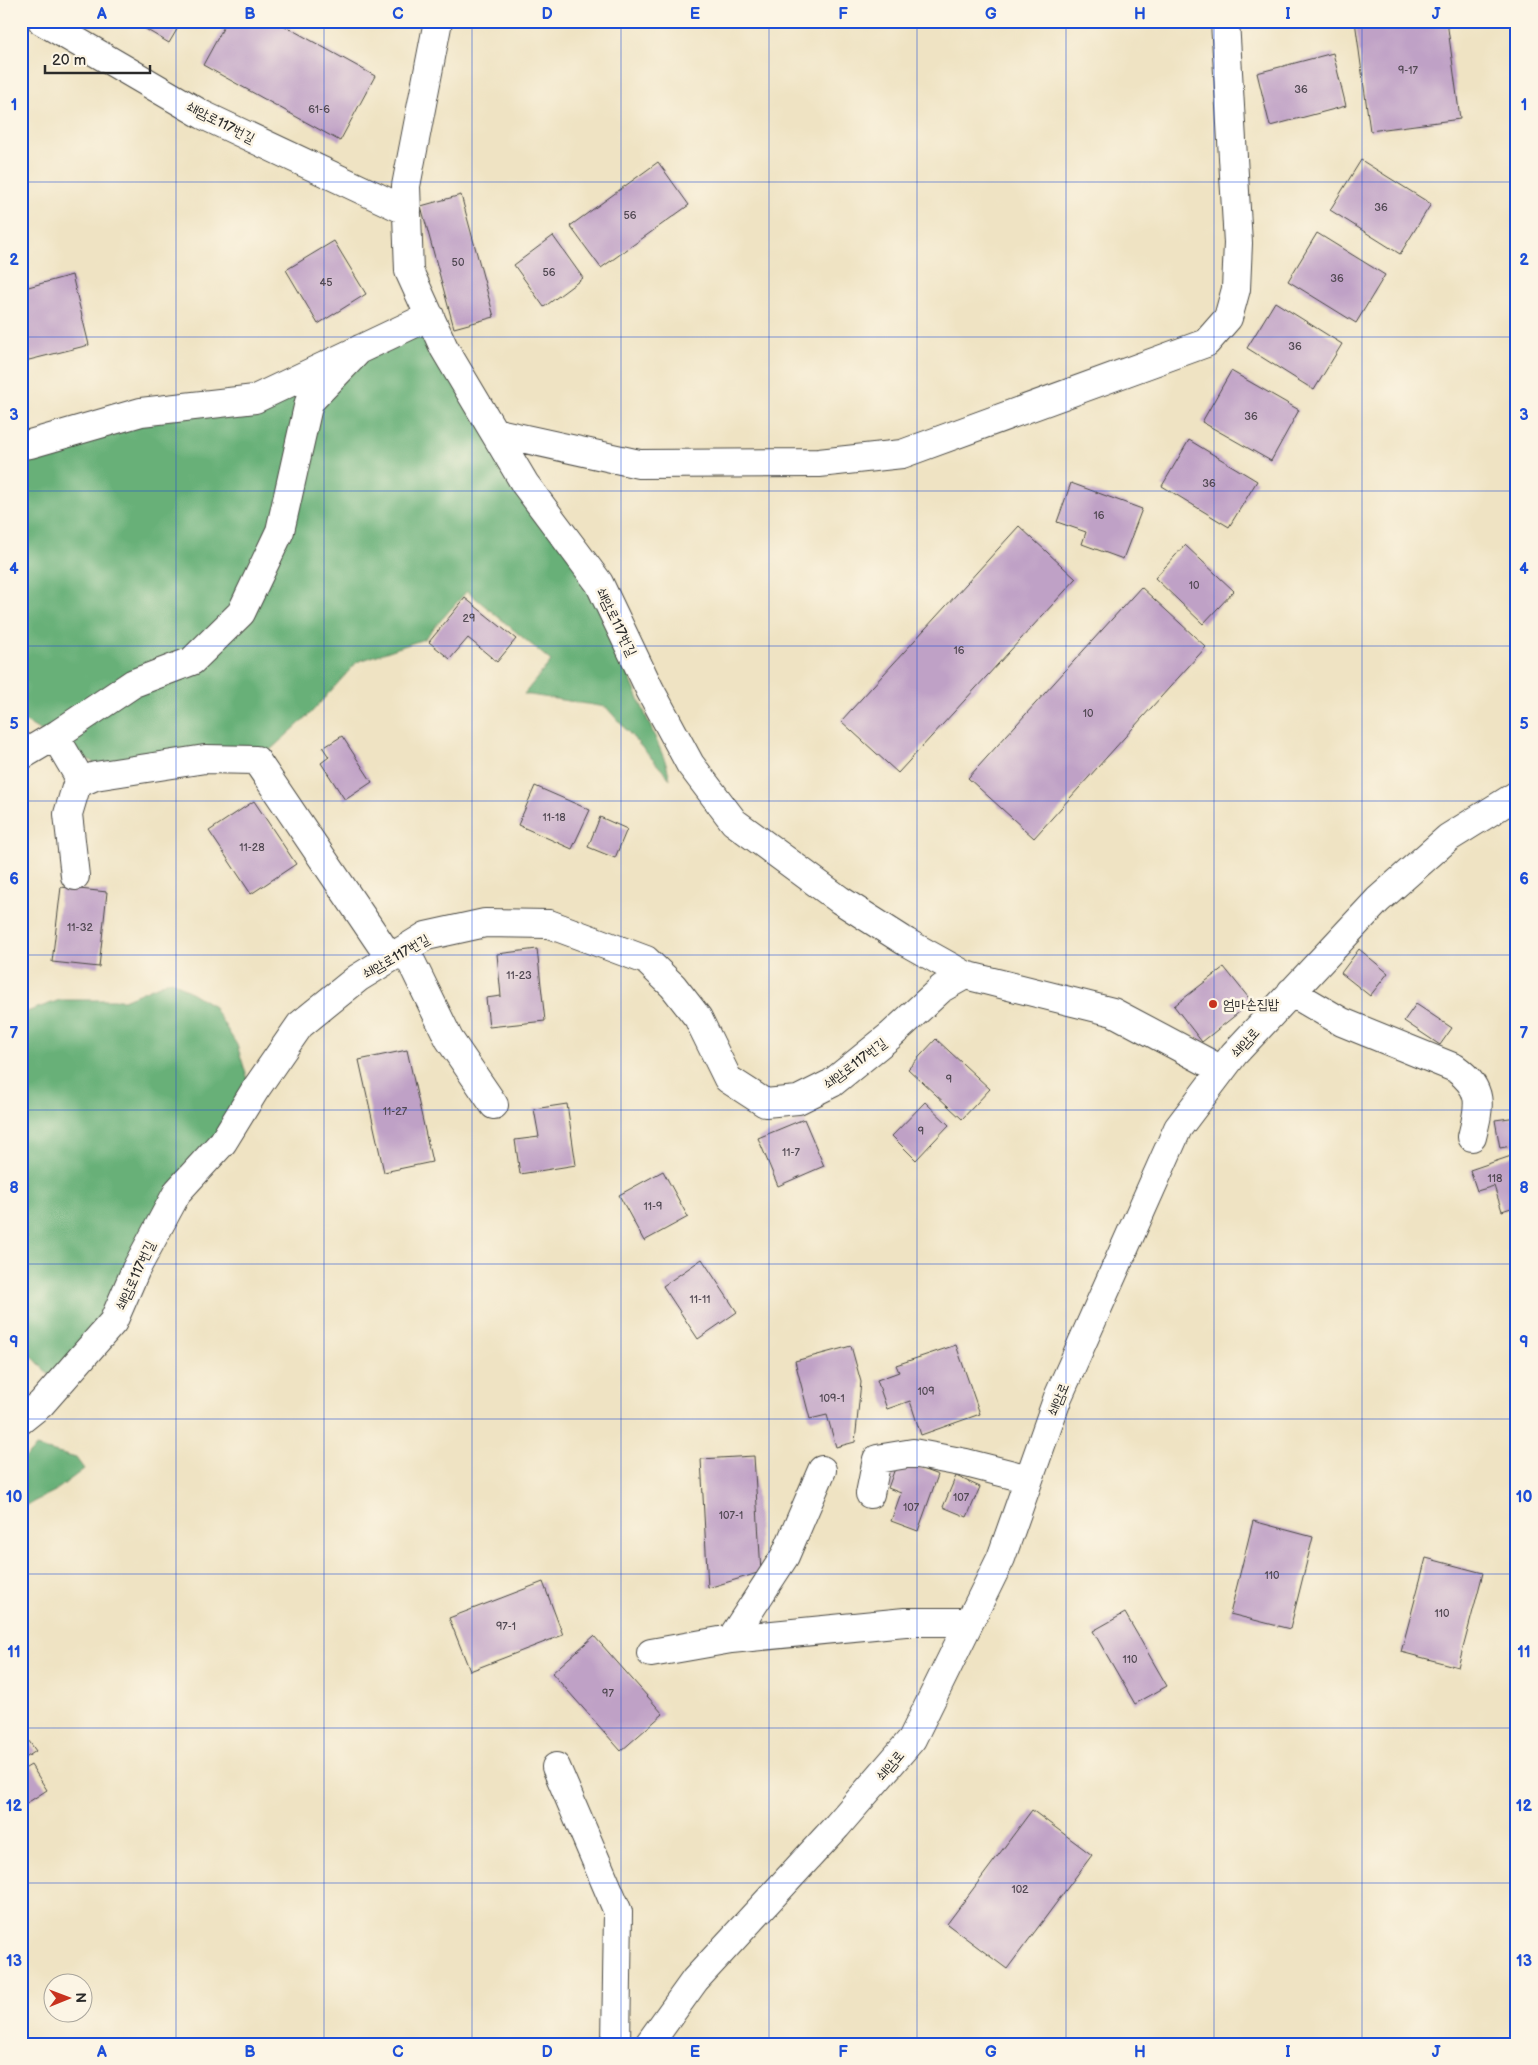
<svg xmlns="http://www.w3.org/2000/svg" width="1538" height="2065" font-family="'Balsamiq Sans','Poor Story',sans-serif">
	<rect width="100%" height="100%" fill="#fcf5e5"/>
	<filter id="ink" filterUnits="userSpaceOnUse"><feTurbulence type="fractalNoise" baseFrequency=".02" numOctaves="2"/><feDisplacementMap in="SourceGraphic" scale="10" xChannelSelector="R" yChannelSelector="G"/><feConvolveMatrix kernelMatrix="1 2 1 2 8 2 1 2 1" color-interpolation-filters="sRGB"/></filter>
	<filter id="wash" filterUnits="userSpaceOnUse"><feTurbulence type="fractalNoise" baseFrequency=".0096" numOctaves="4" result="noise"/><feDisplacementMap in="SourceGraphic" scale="20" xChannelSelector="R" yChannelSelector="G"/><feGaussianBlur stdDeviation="1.12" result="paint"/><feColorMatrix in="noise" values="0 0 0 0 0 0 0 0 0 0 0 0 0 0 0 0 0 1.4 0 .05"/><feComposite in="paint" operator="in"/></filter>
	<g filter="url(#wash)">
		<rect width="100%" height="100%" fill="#efe3c3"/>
		<path fill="#68b078" stroke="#4a6e52" d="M426,326L589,582L666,763L670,779L606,707L524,694L551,661L467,591L424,639L357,662L309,715L269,751L212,753L99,766L21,719V452L143,418L263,402Z
			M171,980L212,1005L237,1045L250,1086L103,1319L51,1377L21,1344V1014L60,1000H124Z
			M36,1447L76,1458L84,1469L55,1491L21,1508V1462Z"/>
		<g id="blocks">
			<path fill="#bfa1c6" d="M132,21H182L169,43Z
				M227,21H276L375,76L340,141L203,65Z
				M1355,21H1447L1460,119L1370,131Z
				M1333,53L1346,106L1270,126L1257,73Z
				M1361,160L1431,204L1400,254L1330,210Z
				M658,162L689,205L601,268L570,226Z
				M461,195L494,317L454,328L421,206Z
				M1317,233L1385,275L1356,323L1288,281Z
				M553,236L583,278L544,307L514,265Z
				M334,241L366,294L318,324L286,270Z
				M72,275L89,345L21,362V289Z
				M1275,302L1342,344L1314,390L1247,348Z
				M1231,371L1299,410L1271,461L1202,422Z
				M1189,440L1257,481L1229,527L1162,486Z
				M1071,483L1142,509L1123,559L1082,544L1086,532L1057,522Z
				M1019,526L1076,579L898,773L841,721Z
				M1185,545L1234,591L1203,624L1155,578Z
				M1141,587L1206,647L1034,838L968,778Z
				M465,598L516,639L497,662L468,638L450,659L429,642Z
				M342,736L372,782L345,800L321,763L329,757L323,748Z
				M535,786L590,810L572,849L518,825Z
				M254,801L296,864L251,894L209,831Z
				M600,817L627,829L615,858L588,847Z
				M61,887L107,892L99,967L52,962Z
				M537,949L545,1021L489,1027L486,998L501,996L497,954Z
				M1359,949L1388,973L1370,996L1341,973Z
				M1224,967L1252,1002L1202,1042L1174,1006Z
				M1416,1004L1452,1028L1440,1045L1404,1021Z
				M936,1039L990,1089L962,1119L908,1069Z
				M407,1050L432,1162L384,1172L359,1060Z
				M925,1102L949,1125L916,1160L892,1136Z
				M567,1104L576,1165L520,1174L515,1140L539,1137L534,1109Z
				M1517,1117V1145L1500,1148L1495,1120Z
				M804,1119L824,1166L778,1186L758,1138Z
				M1517,1154V1206L1502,1211L1494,1186L1477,1191L1470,1170Z
				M663,1171L688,1217L644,1241L619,1195Z
				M702,1259L737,1312L698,1339L663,1286Z
				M956,1345L980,1414L921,1435L910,1401L887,1409L877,1380L899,1372L896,1365Z
				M851,1346L861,1382L855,1442L836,1447L827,1415L810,1419L795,1361Z
				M754,1456L761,1572L708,1588L701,1459Z
				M898,1460L938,1475L918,1531L891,1521L901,1493L888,1488Z
				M956,1476L980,1487L967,1517L943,1507Z
				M1253,1521L1313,1537L1290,1629L1230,1614Z
				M1426,1558L1483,1573L1458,1667L1401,1652Z
				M543,1582L563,1635L470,1671L449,1618Z
				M1125,1613L1167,1686L1135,1704L1093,1631Z
				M594,1636L663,1714L621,1751L552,1673Z
				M21,1730L36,1751L21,1761Z
				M31,1765L47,1790L21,1807V1771Z
				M1032,1810L1092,1855L1007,1969L947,1924Z"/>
		</g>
	</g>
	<g filter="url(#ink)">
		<use href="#blocks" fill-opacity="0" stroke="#484742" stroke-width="1"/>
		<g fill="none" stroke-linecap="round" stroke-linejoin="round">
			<g stroke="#484742" stroke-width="30">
				<path id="minor" d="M42,21L203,115L407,211
					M438,21L406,186L409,271L444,348L525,484L599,583L650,690L690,764L734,822L840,900L906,942L965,975L1113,1012L1222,1070
					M494,432L639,464L819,463L902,454L1206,343L1228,318L1236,289L1238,243L1225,21
					M21,445L30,444L141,412L255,399L430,316
					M55,736L82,782
					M21,756L58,734L134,683L192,661L241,613L280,531L309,402L360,349
					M75,876L68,814L77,784L95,776L205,759L256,760L390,958
					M405,949L449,1039L494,1105
					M1291,992L1342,1022L1455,1068C1484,1089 1480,1105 1472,1137
					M21,1420L41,1404L113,1322L136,1269L178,1191L223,1142L255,1090L300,1025L358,978L426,936L485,923L549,924L646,960L673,986L698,1018L728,1079L765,1103L798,1100L832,1083L890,1036L942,988L965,975
					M870,1494L877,1459L913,1453L966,1463L1029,1479
					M731,1639L785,1556L822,1470
					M651,1653L731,1639L905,1622H969
					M556,1767L618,1912L616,2044
					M649,2044L695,1980L837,1826L912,1739L1001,1558L1058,1397L1178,1128L1234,1054L1378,900L1448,838L1517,795"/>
			</g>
			<use href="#minor" stroke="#fff" stroke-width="28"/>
		</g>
	</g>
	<path fill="none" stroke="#1d4ed8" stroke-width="1" stroke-opacity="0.55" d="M176,21V2044M324,21V2044M472,21V2044M621,21V2044M769,21V2044M917,21V2044M1066,21V2044M1214,21V2044M1362,21V2044M21,182H1517M21,337H1517M21,491H1517M21,646H1517M21,801H1517M21,955H1517M21,1110H1517M21,1264H1517M21,1419H1517M21,1574H1517M21,1728H1517M21,1883H1517"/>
	<circle fill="#c8321e" stroke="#fcf5e5" stroke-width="2" cx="1213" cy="1004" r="5"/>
	<g text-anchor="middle" stroke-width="5" stroke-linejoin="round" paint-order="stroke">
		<g font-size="11" fill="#504852">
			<text x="1408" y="74">9-17</text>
			<text x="1301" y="93">36</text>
			<text x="319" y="113">61-6</text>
			<text x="1381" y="211">36</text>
			<text x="630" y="219">56</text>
			<text x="458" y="266">50</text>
			<text x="549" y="276">56</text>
			<text x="1337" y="282">36</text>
			<text x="326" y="286">45</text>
			<text x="1295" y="350">36</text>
			<text x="1251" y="420">36</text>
			<text x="1209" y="487">36</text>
			<text x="1099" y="519">16</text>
			<text x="1194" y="589">10</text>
			<text x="469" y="622">29</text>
			<text x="959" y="654">16</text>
			<text x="1088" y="717">10</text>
			<text x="554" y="821">11-18</text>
			<text x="252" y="851">11-28</text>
			<text x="80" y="931">11-32</text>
			<text x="519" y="979">11-23</text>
			<text x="949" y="1083">9</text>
			<text x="395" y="1115">11-27</text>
			<text x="921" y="1135">9</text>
			<text x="791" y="1156">11-7</text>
			<text x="1495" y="1182">118</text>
			<text x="653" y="1210">11-9</text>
			<text x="700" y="1303">11-11</text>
			<text x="926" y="1395">109</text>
			<text x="832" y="1402">109-1</text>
			<text x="961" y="1501">107</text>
			<text x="911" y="1511">107</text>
			<text x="731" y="1519">107-1</text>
			<text x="1272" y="1579">110</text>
			<text x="1442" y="1617">110</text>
			<text x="506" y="1630">97-1</text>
			<text x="1130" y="1663">110</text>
			<text x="608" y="1697">97</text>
			<text x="1020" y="1893">102</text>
		</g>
		<g font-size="14" fill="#2b2b2b" stroke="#fcf5e5">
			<text transform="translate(221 122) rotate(27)" y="5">쇄암로117번길</text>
			<text transform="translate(617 622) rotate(64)" y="5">쇄암로117번길</text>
			<text transform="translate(396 956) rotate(-30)" y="5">쇄암로117번길</text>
			<text transform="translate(1245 1042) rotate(-48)" y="5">쇄암로</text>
			<text transform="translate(855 1063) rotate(-37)" y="5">쇄암로117번길</text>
			<text transform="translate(135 1275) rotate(-65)" y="5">쇄암로117번길</text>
			<text transform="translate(1058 1399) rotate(-68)" y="5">쇄암로</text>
			<text transform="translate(890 1765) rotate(-50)" y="5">쇄암로</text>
		</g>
		<g font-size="14" fill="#2b2b2b" stroke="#fcf5e5" text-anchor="start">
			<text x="1223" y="1009">엄마손집밥</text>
		</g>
	</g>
	<rect width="1538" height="2065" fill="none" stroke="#fcf5e5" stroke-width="55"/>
	<g transform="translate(68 1998) rotate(89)"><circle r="24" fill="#fcf5e5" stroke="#a8a49b"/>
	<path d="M0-4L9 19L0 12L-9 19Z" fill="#c8321e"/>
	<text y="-8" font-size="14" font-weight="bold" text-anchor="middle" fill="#2b2b2b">N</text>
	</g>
	<path d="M45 65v8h105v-8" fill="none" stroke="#2b2b2b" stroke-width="2.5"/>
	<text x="52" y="65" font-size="15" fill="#2b2b2b" stroke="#fcf5e5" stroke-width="4" paint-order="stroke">20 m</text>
	<rect x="28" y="28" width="1482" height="2010" fill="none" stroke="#1d4ed8" stroke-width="2"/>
	<g font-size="16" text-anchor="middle" font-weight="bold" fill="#1d4ed8">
		<text x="102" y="19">A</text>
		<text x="250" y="19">B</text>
		<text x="398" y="19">C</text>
		<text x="547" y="19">D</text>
		<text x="695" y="19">E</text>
		<text x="843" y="19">F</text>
		<text x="991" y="19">G</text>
		<text x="1140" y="19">H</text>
		<text x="1288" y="19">I</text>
		<text x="1436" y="19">J</text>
		<text x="14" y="110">1</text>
		<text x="1524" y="110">1</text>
		<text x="14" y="265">2</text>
		<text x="1524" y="265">2</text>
		<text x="14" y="420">3</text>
		<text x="1524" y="420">3</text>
		<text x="14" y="574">4</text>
		<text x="1524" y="574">4</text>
		<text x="14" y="729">5</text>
		<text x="1524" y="729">5</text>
		<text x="14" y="884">6</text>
		<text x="1524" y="884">6</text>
		<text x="14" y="1038">7</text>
		<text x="1524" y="1038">7</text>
		<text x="14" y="1193">8</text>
		<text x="1524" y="1193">8</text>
		<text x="14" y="1347">9</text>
		<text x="1524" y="1347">9</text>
		<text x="14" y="1502">10</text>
		<text x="1524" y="1502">10</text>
		<text x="14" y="1657">11</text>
		<text x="1524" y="1657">11</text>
		<text x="14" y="1811">12</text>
		<text x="1524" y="1811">12</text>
		<text x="14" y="1966">13</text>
		<text x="1524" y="1966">13</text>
		<text x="102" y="2057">A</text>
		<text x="250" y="2057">B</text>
		<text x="398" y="2057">C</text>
		<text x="547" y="2057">D</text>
		<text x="695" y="2057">E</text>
		<text x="843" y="2057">F</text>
		<text x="991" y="2057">G</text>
		<text x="1140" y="2057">H</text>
		<text x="1288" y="2057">I</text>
		<text x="1436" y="2057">J</text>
	</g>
</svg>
